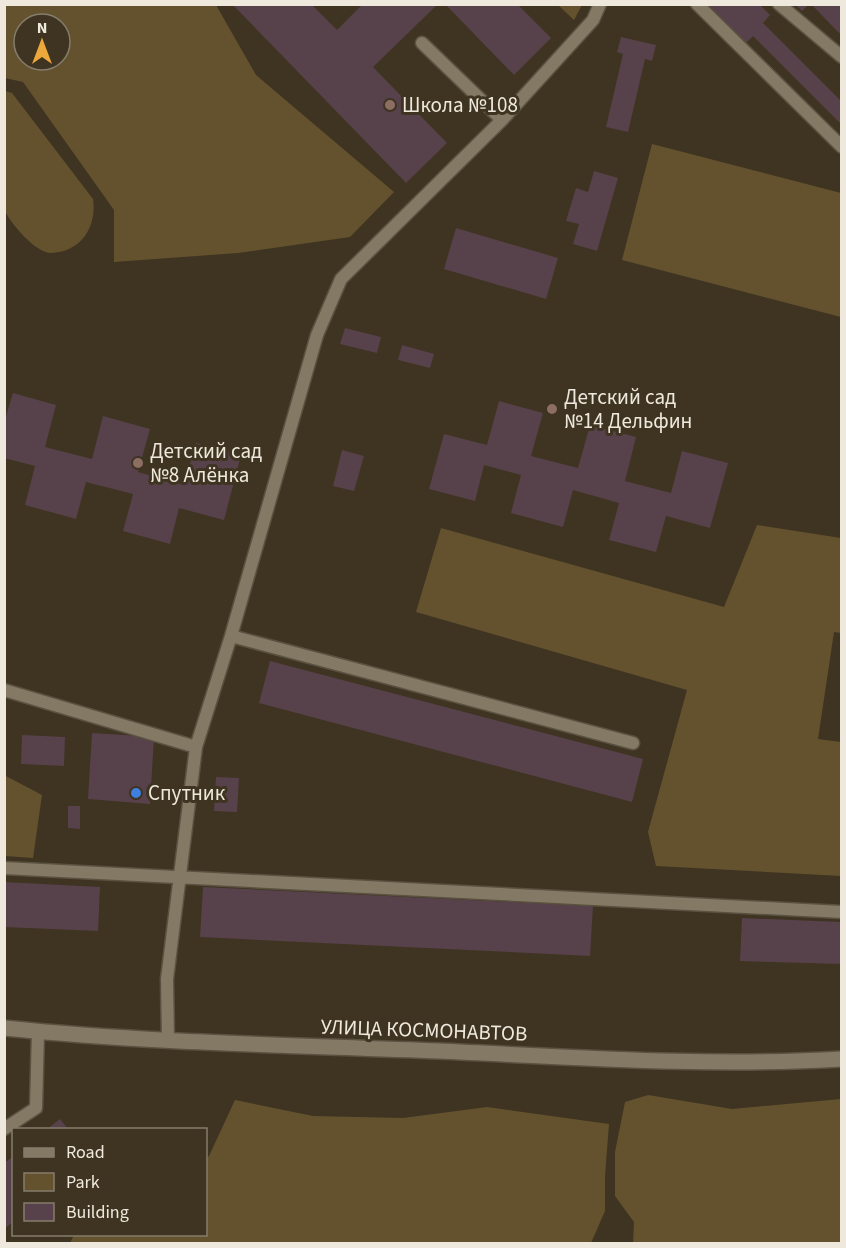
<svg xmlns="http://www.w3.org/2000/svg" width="846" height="1248" font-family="'Source Sans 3',sans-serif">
	<rect width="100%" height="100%" fill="#3e3421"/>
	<path fill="#64522f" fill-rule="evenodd" d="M5,4L216,5L256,75L394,192L350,237L238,253L114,262V210L23,82L5,78ZM24,24H60V60H24Z
		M558,5H582L574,20Z
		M5,91L12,93L93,199C97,226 82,252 51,253C36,253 11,224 5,211C0,200 4,110 5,91Z
		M652,144L841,193V317L622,260Z
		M757,525L841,538V633L834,632L818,739L841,742V876L656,866L648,832L687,690L416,612L441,528L724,607Z
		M4,775L42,795L33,858L5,856Z
		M648,1095L732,1109L841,1099V1243H633L634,1222L615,1196V1152L625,1102Z
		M235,1100L313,1116L403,1118L487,1107L609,1124L605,1176V1211L591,1243H70L74,1235L206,1234V1159L209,1156Z"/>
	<path fill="#57414b" d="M232,4H311L337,30L363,4H438L373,67L447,143L406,183Z
		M445,4H517L551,38L514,75Z
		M704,4H759L770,15L763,23L842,102V125L753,36L742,47Z
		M795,4H809L802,11Z
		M811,4H842V30L839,33Z
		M621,37L656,45L652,61L645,59L628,132L606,127L623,54L617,52Z
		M594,171L618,178L597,251L573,244L579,224L566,221L576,188L588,192Z
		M456,228L558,258L546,299L444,269Z
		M345,328L381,337L377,353L340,344Z
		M402,345L434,354L430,368L398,360Z
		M13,393L56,405L45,447L92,459L103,416L150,429L138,472L184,485L196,443L241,455L224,520L179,508L170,544L123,531L133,494L86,482L76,519L25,505L35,466L4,458V423Z
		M499,401L543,413L531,456L578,468L590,425L636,437L625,481L671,493L682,451L728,463L710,528L666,516L656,552L609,540L619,503L573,490L563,527L511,513L521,475L484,465L475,501L429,489L444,434L487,445Z
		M342,450L364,456L354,491L333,486Z
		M270,661L643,759L632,802L259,703Z
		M92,733L154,737L150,804L88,799Z
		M22,735L65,737L64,766L21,764Z
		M216,777L239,778L237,812L214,811Z
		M68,806H80V829L68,828Z
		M4,882L100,887L98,931L4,927Z
		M203,887L593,906L590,956L200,937Z
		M742,918L842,922V964L740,961Z
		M60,1119L69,1130H46Z
		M14,1156V1221L4,1229V1163Z"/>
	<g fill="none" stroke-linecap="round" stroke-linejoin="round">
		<g stroke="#5a5140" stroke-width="15">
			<path id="service" d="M697,4L842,147
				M779,4L842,57
				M422,43L502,120
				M231,636L317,335L341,279L502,120L593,20L600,4
				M4,690L196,747
				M4,868L842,912
				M168,1040L167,979L196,747L231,636L633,743
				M4,1129L36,1108L38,1032"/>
		</g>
		<g stroke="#5a5140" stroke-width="18">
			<path id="tertiary" d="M4,1028C149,1043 294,1045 439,1051C572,1057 708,1067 842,1059"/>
		</g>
		<use href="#service" stroke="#847964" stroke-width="12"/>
		<use href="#tertiary" stroke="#847964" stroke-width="15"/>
	</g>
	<g fill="#8d6e63" stroke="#3e3421" stroke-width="2">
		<circle cx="390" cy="105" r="6"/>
		<circle cx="552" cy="409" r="6"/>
		<circle cx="138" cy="463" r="6"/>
	</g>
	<circle fill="#3f7fe0" stroke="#3e3421" stroke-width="2" cx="136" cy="793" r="6"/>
	<g text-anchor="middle" stroke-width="6" stroke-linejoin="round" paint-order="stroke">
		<g font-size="21" fill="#efe9dd" stroke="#3e3421" text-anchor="start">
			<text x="402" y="112">Школа №108</text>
			<text x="564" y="404">Детский сад<tspan x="564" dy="24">№14 Дельфин</tspan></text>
			<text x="150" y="458">Детский сад<tspan x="150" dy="24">№8 Алёнка</tspan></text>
			<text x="148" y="800">Спутник</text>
		</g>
		<g font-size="21" fill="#efe9dd" stroke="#3e3421">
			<text transform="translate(424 1030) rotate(2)" y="7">УЛИЦА КОСМОНАВТОВ</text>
		</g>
	</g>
	<rect width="846" height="1248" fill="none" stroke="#efe9dd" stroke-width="12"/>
	<rect x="12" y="1128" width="195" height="108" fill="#3e3421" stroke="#857c6c" stroke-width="1.5"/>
	<rect x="24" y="1148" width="30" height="9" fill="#847964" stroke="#857c6c" stroke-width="1.5"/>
	<text x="66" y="1158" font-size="18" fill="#efe9dd">Road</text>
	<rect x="24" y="1173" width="30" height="18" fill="#64522f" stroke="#857c6c" stroke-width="1.5"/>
	<text x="66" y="1188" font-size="18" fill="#efe9dd">Park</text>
	<rect x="24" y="1203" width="30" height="18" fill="#57414b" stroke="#857c6c" stroke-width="1.5"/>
	<text x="66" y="1218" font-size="18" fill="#efe9dd">Building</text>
	<g transform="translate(42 42)"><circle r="28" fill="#3e3421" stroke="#857c6c" stroke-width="1.5"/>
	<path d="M0-4.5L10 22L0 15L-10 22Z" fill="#eda83b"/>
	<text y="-9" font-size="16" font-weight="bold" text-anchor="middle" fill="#efe9dd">N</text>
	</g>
</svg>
